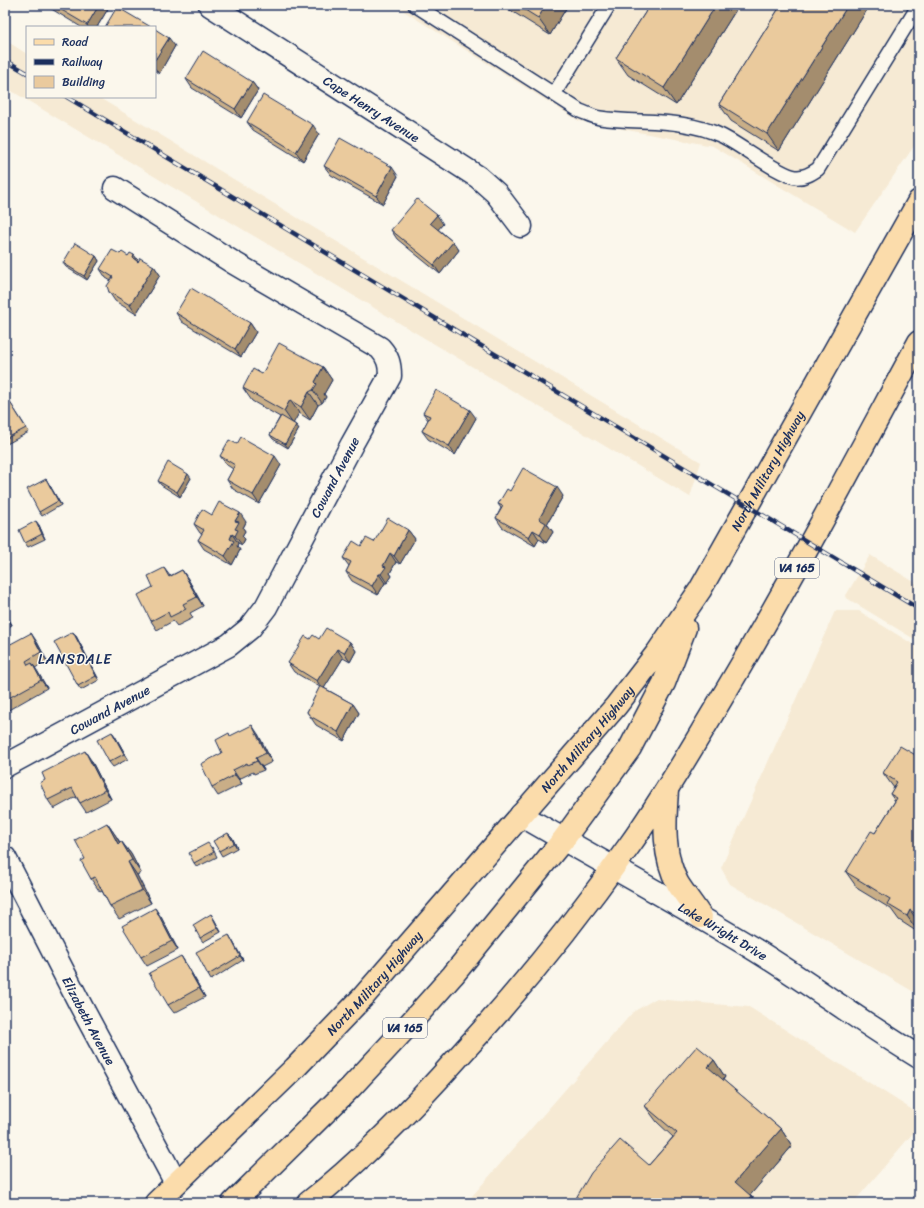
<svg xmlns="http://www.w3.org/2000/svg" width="924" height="1208" font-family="Sriracha,sans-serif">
	<rect width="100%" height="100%" fill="#fbf7ec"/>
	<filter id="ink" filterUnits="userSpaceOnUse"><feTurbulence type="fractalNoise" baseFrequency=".025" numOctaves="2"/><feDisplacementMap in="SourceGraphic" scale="8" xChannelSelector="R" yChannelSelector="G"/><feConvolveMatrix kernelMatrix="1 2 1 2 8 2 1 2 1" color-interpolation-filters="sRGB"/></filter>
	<g filter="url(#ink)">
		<path fill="#f6ead4" d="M394,5H919V139L855,232L713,146L579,121Z
			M5,40L27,54V97H98L701,462L690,497L5,87Z
			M870,555L919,585V642L845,597Z
			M835,611H859L919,648V995L730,884L721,868Z
			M655,999L749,1007L919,1114V1126L853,1203H466L633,1012Z"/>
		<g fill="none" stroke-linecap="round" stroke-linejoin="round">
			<g stroke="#1b2f5e" stroke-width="16">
				<path id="service" d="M415,5L580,111C586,113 593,117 600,118C641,124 682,117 722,136C739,144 780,176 796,177C805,178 812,173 818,169L914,13L917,5
					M554,94L609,5"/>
			</g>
			<g stroke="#1b2f5e" stroke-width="25">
				<g id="minor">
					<path id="s1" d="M210,5L478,177L496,193L521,226"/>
					<path id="s2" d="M5,766L229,645L250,628L266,607L352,444L390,376C390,364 388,357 380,348L234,263L115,188"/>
					<path id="s3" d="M521,815C600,861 680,904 757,951C812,985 864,1024 919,1057"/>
					<path id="s4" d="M5,858L81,1006L176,1183"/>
				</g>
			</g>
			<g stroke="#1b2f5e" stroke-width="25">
				<g id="primary">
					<path d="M667,790C665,821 662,855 678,884C685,895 694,906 701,917"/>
					<path id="s5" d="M156,1203L295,1068L363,997L616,706L657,653L700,590L919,201"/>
					<path d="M233,1203L351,1087L404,1030L453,975L563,840L630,748L664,683L685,628"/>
					<path d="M308,1203C364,1159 414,1107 461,1054C521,989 577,919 629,846C660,803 687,756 714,711C787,590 852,466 919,342"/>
				</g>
			</g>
			<use href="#service" stroke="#fbf7ec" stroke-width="13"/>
			<use href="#minor" stroke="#fbf7ec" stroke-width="22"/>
			<use href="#primary" stroke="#fbdcab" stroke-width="22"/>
			<g stroke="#1b2f5e" stroke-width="4.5">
				<path id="rail" d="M5,60L27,73
					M67,97L919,609"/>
			</g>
			<use href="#rail" stroke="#fbf7ec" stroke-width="3" stroke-dasharray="9" stroke-linecap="butt"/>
		</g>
		<path fill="#c9ae87" stroke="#1b2f5e" d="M45,5H108L109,7L97,27H81Z
			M502,5H568L550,35Z
			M650,5H739L676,105L628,75L616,58Z
			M781,5H870L779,151L731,121L719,104Z
			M155,29L175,46L159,74L155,71Z
			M186,79L252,82L258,90L241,118L192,88Z
			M247,122L319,134L303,161L253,130Z
			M324,166L398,176L383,204L331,175Z
			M443,224L438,229L453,242L459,250L440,274L397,239L391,230Z
			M120,254L128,256L134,255L138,261L154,266L160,275L136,314L115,301L109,292L111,281L106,278L100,269Z
			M96,256L99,261L87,280L66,267L63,263Z
			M176,313L250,323L256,332L241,357L182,322Z
			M323,367L332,380L324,394L326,397L322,403L318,405L310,420L299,413L293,423L296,425L299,429L288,448L273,439L270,435L280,417L252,401L243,388L262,374Z
			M5,401L11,404L29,432L5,445Z
			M423,413L476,418L455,455L428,439L422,431L428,420Z
			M237,444L281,465L259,504L233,489L227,480L233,469L227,465L220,456Z
			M191,478L180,497L161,485L158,481Z
			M49,484L61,505L42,516L39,512Z
			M510,491L563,496L547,524L553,532L546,543L539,539L535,546L502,527L496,518L501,508L498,504Z
			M212,515L246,522L243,528L245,531L242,536L245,539L242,545L238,543L237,546L240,550L232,565L204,549L198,540L202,534L200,533L194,524Z
			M39,525L45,539L28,547L25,543Z
			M408,530L415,539L400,564L396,562L390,573L392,576L387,583H385L378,595L352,581L346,572L349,566L343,558L361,546L374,542Z
			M164,568L170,576L182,570L188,579L203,606L190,613L193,618L177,626L173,621L157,630L151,621L153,587Z
			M5,590L10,600L5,602Z
			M5,612L12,625L5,629Z
			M73,632L76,636L99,680L81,690L78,686Z
			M310,639L350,642L356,651L350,662L343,658L324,688L353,704L359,713L344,741L316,725L307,712L320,687L294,672L288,663Z
			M37,642L47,661L35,668L47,688L5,712V666Z
			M112,732L115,736L128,759L113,767L109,762Z
			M258,734L272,762L262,767L264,770L254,774L253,772L239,779L242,784L218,796L212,787L222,753L231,736Z
			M919,757V933L899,920L891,909L858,889L846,872L875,833L895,801L890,794L894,788L883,773Z
			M91,760L111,799L86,812L76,797L54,809L48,800Z
			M107,823L116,836L120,842L121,841L131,854L141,873L137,875L151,903L119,919L110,906L102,891L100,892L91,879L85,859Z
			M228,833L232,837L237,848L222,856L219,851Z
			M212,847L217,857L197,867L194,863Z
			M161,917L178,950L147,966L141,957Z
			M214,919L221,932L203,942L200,938Z
			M232,940L243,960L211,980L208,975Z
			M187,965L205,997L174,1013L168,1005Z
			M714,1060L725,1077L723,1080L781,1129L792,1146L750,1195L756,1203H573L649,1165L673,1137L657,1122L645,1106Z"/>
		<path fill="#a48d6e" stroke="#1b2f5e" d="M99,5H108L109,7L97,27H88L87,25Z
			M546,5H568L550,35L538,18Z
			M716,5H739L676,105L664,88Z
			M848,5H870L779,151L767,134Z
			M169,38L175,46L159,74L155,68V60Z
			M252,82L258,90L241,118L235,109Z
			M313,125L319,134L303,161L296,152Z
			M392,167L398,176L383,204L376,196Z
			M437,215L443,224L436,232L430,223Z
			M453,242L459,250L440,274L434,265Z
			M134,255L141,264L133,258Z
			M96,256L99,261L87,280L84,276Z
			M154,266L160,275L136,314L130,305Z
			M250,323L256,332L241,357L235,349Z
			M323,367L332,380L324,394L326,397L322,403L313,390L315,382Z
			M309,392L318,405L310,420L301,407Z
			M290,400L299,413L293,424L284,411Z
			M470,410L476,418L455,455L449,446Z
			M296,425L299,429L288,448L285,444Z
			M275,456L281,465L259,504L253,495Z
			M188,474L191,478L180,497L177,492Z
			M46,479L49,484L61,505L58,501Z
			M557,487L563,496L547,524L553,532L546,543L540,534L539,519Z
			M240,513L246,522L243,528L245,531L242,536L245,539L242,545L235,536V521Z
			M36,521L39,525L45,539L42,534Z
			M408,530L415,539L400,564L394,556Z
			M533,530L539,539L535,546L529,537Z
			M232,534L238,543L237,546L240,550L232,565L225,556L230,539Z
			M390,553L396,562L390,573L392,576L387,583L381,574L383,566Z
			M182,570L188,579L203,606L197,597Z
			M379,574L385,583L378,595L372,586Z
			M5,590L10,600L5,592Z
			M5,612L12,625L5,615Z
			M73,632L76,636L99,680L96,676Z
			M31,633L37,642L47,661L41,652Z
			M350,642L356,651L350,662L344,653Z
			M337,649L343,658L323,690L317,681Z
			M32,663L38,672L47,688L41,680Z
			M353,704L359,713L344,741L338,732Z
			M252,725L258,734L272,762L266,753Z
			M112,732L115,736L128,759L124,754Z
			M85,751L91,760L111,799L105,790Z
			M256,758L264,770L257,761Z
			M233,770L239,779L242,784L235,775Z
			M107,823L116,836L127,856L118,844Z
			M228,833L232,837L237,848Z
			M121,841L131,854L141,873L132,860Z
			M128,862L137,875L151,903L142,890Z
			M155,908L161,917L178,950L172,941Z
			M910,910L919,923H917L919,926V933L907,916Z
			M211,914L214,919L221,932L218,928Z
			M229,935L232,940L243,960L240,956Z
			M181,956L187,965L205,997L199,988Z
			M714,1060L725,1077L719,1083L708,1067Z
			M781,1129L792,1146L747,1199L735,1182Z
			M751,1196L756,1203H745Z"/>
		<path fill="#eaca9d" stroke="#1b2f5e" d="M53,5H99L87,25Z
			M517,5H546L538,18Z
			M650,5H716L664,88L616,58Z
			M781,5H848L767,134L719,104Z
			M117,7L151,27H105Z
			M155,29L169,38L155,60Z
			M203,51L252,82L235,109L186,79Z
			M263,95L313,125L296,152L247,122Z
			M340,138L392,167L376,196L324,166Z
			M417,199L437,215L430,223L453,242L434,265L391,230Z
			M75,243L96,256L84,276L63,263Z
			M112,250L120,254L122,252L128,256L130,253L134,255L133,258L138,262L140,258L154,266L130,305L109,292L107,286L113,277L100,269Z
			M191,288L250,323L235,349L176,313Z
			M279,343L323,367L315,382L317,384L313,390L309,392L301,407L290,400L284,411L243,388L253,369L262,374Z
			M436,390L470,410L449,446L422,431L430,416L423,413Z
			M8,399L26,428L5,439V401Z
			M281,416L296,425L285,444L270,435Z
			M241,437L275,456L253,495L227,480L235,465L220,456L229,440L237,444Z
			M168,462L188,474L177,492L158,481Z
			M523,468L557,487L539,519L546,523L540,534L533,530L529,537L496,518L503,506L498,504L507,489L510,491Z
			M46,479L58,501L39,512L27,489Z
			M219,502L240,513L235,521L239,522L235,529L238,530L235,536L232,534L230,539L234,541L225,556L198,540L204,530L194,524L202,509L212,515Z
			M388,518L408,530L394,556L390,553L383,566L386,567L381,574H379L372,586L346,572L351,562L343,558L353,541L361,546L366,538L374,542Z
			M36,521L42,534L25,543L19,530Z
			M164,568L169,577L182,570L197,597L183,604L186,609L170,617L168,612L151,621L138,595L153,587L148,576Z
			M326,628L350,642L344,653L337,649L317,681L288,663L305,636L310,639L313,635L319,639Z
			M73,632L96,676L78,686L54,642Z
			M31,633L41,652L26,661L28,665L32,663L41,680L5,700V666L7,665L5,661V647Z
			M320,686L353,704L338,732L310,716L307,712Z
			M252,725L266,753L256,758L257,761L248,765L247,763L233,770L235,775L212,787L201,764L222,753L216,740L229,733L230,736Z
			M112,732L124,754L109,762L97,740Z
			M900,746L919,757V916L910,910L907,916L887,904L890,899L846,872L871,831L875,833L897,798L890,794L897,782L883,773Z
			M85,751L105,790L80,803L72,788L48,800L40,783L45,780L42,773Z
			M107,823L118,844L121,841L132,860L128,862L142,890L110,906L95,877L91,879L81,861L85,859L75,840Z
			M228,833L234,843L219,851L213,841Z
			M208,843L214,852L194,863L189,853Z
			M155,908L172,941L141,957L122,926Z
			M211,914L218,928L200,938L193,925Z
			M229,935L240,956L208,975L196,952Z
			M181,956L199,988L168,1005L149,973Z
			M697,1046L714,1060L708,1067L781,1129L735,1182L751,1196L745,1203H573L591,1173L620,1140L649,1165L677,1133L645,1106Z"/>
	</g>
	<g text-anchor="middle" stroke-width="3" stroke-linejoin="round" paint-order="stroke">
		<g fill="#fbf7ec" stroke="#5e6b89" stroke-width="1">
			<rect x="775" y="558" width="44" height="20" rx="3"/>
			<rect x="383" y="1018" width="44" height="20" rx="3"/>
		</g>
		<g font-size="12" font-weight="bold" fill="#1b2f5e">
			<text x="797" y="572">VA 165</text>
			<text x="405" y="1032">VA 165</text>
		</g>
		<g font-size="13" fill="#1b2f5e" stroke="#fbf7ec">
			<text dy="5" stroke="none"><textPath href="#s1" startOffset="192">Cape Henry Avenue</textPath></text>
			<text dy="5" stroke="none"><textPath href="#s5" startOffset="958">North Military Highway</textPath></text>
			<text dy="5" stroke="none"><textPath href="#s2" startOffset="455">Cowand Avenue</textPath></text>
			<text dy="5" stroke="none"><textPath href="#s2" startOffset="119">Cowand Avenue</textPath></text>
			<text dy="5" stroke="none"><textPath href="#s5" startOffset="634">North Military Highway</textPath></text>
			<text dy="5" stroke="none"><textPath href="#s3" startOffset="233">Lake Wright Drive</textPath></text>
			<text dy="5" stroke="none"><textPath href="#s5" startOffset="310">North Military Highway</textPath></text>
			<text dy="5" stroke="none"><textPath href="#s4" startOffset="183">Elizabeth Avenue</textPath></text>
		</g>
		<g font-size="14" letter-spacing="1" fill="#1b2f5e" stroke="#fbf7ec">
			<text x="75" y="664">LANSDALE</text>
		</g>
	</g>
	<rect width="924" height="1208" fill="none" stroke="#fbf7ec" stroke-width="20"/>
	<rect x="10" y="10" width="904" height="1188" fill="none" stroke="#1b2f5e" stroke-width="1.5" filter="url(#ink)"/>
	<rect x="26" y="26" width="130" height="72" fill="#fbf7ec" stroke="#a1a7b3"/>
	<rect x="34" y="39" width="20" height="6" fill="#fbdcab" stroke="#a1a7b3"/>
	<text x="62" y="46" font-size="12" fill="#1b2f5e">Road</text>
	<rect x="34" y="59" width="20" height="6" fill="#1b2f5e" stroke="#a1a7b3"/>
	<text x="62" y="66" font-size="12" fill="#1b2f5e">Railway</text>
	<rect x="34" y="76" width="20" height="12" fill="#eaca9d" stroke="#a1a7b3"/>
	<text x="62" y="86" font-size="12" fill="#1b2f5e">Building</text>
</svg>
